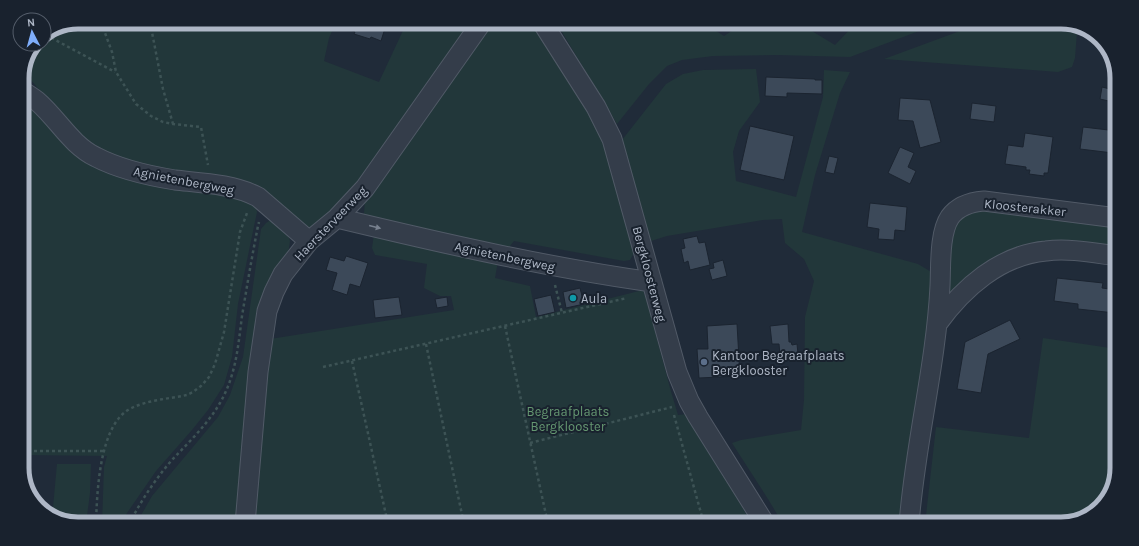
<svg xmlns="http://www.w3.org/2000/svg" width="1139" height="546" font-family="Karla,sans-serif">
	<rect width="100%" height="100%" fill="#202b39"/>
	<path fill="#22373a" d="M78,22H336L329,38L324,61L379,82L407,22L428,24L432,22H456L464,30L465,37L418,106L340,206L314,228L304,227L199,177L122,160L97,148L76,132L30,79L22,76V74L36,44H44V36Z
		M491,22H534L602,136L635,251L630,260L624,261L514,241L506,251L367,219L364,214L365,199Z
		M556,22H702L724,36L745,22H797L835,45L857,22H943L850,57L778,55L713,56L682,60L667,66L649,84L617,124Z
		M999,22H1036L1077,32L1075,58L1072,67L1058,72L884,59L960,31Z
		M756,69L760,102L739,131L733,152L736,181L796,197L823,97L824,70L850,72L840,93L815,175L802,232L918,264L933,273L928,334L907,524H783L768,499L732,443L741,440L801,430L804,400L805,317L814,281L804,259L785,243L782,219L763,220L667,236L651,241L622,140L666,84L683,74L703,70Z
		M22,100L62,137L179,188L222,195L242,199L252,203L256,207L257,212L238,304L232,357L224,385L208,410L192,430L156,471L127,513L121,524H102L104,467L107,456L22,455Z
		M982,206L1117,223V250L1063,245L947,299L953,223Z
		M272,219L287,231L290,241L287,261L277,275L237,524H136L152,496L218,417L230,395L243,357L261,229L266,223Z
		M374,234L498,261L495,278L530,286L536,317L643,290L647,301L670,388L678,415L688,414L752,524H252L270,339L454,310L451,296H440L424,288L427,264L375,255L372,248Z
		M1043,338L1117,349V468L1111,493L1092,515L1061,524H925L936,427L1029,438Z
		M57,464H91L90,493L86,524H78L52,518Z"/>
	<path fill="#3c4959" stroke="#1b2430" d="M347,22H387L381,41L371,37L370,39L354,34L355,32L345,28Z
		M766,77L815,79V80H822V94L787,93V97L765,96Z
		M1115,84H1117V103L1100,99L1102,87L1114,90Z
		M900,98L930,100L941,142L920,148L913,121L898,120Z
		M972,103L996,106L994,122L970,119Z
		M750,126L794,136L784,180L740,170Z
		M1083,127L1117,131V175L1110,174L1113,153L1080,149Z
		M1025,133L1053,137L1048,173H1044V176L1029,174L1030,170H1026V167L1005,164L1008,145L1023,147Z
		M900,147L914,153L908,167L916,171L910,184L888,173Z
		M829,156L838,158L834,174L825,172Z
		M870,203L907,207L905,231L895,230L894,240L878,239L879,229L867,227Z
		M697,236L699,243L705,242L710,265L690,270L688,261L684,263L681,249L685,248L683,239Z
		M346,256L368,263L360,287L350,284L347,295L332,290L337,273L326,270L330,257L344,261Z
		M723,260L727,276L712,280L709,269L714,268L713,263Z
		M1057,278L1103,283L1102,288L1117,290V316H1114L1115,313L1078,309V304L1054,301Z
		M580,288L584,304L566,308L563,292Z
		M551,295L555,312L538,316L534,299Z
		M399,297L402,315L375,318L373,300Z
		M447,297L448,306L437,308L435,299Z
		M1010,320L1020,339L988,354L981,393L957,389L965,342Z
		M737,324L740,376L699,378L697,349H708L707,326Z
		M788,324L789,342H791L792,345L797,344L798,354L780,355L779,344H772L770,326Z"/>
	<g fill="none" stroke-linecap="round" stroke-linejoin="round">
		<g stroke="#515a67" stroke-width="21">
			<path id="minor" d="M542,22L596,107L612,139L677,372L689,401L698,417L765,524
				M22,91C27,94 32,97 37,101C58,119 71,145 96,157C119,169 150,176 175,180C202,183 233,184 258,197L309,241
				M337,218C441,243 546,267 652,282
				M937,324C963,288 1000,255 1046,251C1069,248 1094,253 1117,256
				M245,524L258,372L267,311L274,292L283,274L309,241L337,218L365,188L482,22
				M909,524C915,444 936,366 940,286C941,267 939,233 950,217C958,206 971,202 984,201L1117,218"/>
		</g>
		<path stroke="#3d5355" stroke-width="2.5" stroke-dasharray="3 3" stroke-linecap="butt" d="M101,22L112,52L116,72L136,104L151,116L163,122L173,124L201,127L208,165
			M150,22L163,89L173,124
			M46,35L115,72
			M555,285L562,313
			M505,326L548,524
			M426,344L464,524
			M352,361L388,524
			M323,367L627,298
			M674,415L704,524
			M530,443L672,407
			M22,451H105
			M96,524C97,493 99,428 128,410C145,400 168,399 187,395L193,392L201,386L209,377L215,364L224,332L240,232L247,213
			M129,524C141,501 154,481 171,461C188,443 207,425 220,403C236,375 238,347 242,316C247,286 252,256 258,226L259,222"/>
		<use href="#minor" stroke="#343d4a" stroke-width="19"/>
	</g>
	<defs><path id="oneway-solid" d="M-6-.8H1V-3.2L6.5 0L1 3.2V.8H-6Z"/></defs>
	<use fill="#77808e" href="#oneway-solid" transform="translate(375 227) rotate(14)"/>
	<circle fill="#0f9aa8" stroke="#19222e" stroke-width="1.5" cx="573" cy="298" r="4"/>
	<circle fill="#5c6f8a" stroke="#19222e" stroke-width="1.5" cx="704" cy="362" r="4"/>
	<g text-anchor="middle" stroke-width="4" stroke-linejoin="round" paint-order="stroke">
		<g font-size="13" fill="#aeb7c6" stroke="#19222e">
			<text transform="translate(184 180) rotate(11)" y="5">Agnietenbergweg</text>
			<text transform="translate(1025 207) rotate(6)" y="5">Kloosterakker</text>
			<text transform="translate(330 223) rotate(-46)" y="5">Haersterveerweg</text>
			<text transform="translate(505 256) rotate(12)" y="5">Agnietenbergweg</text>
			<text transform="translate(650 274) rotate(75)" y="5">Bergkloosterweg</text>
		</g>
		<g font-size="13" fill="#aeb7c6" stroke="#19222e" text-anchor="start">
			<text x="581" y="303">Aula</text>
			<text x="712" y="360">Kantoor Begraafplaats<tspan x="712" dy="15">Bergklooster</tspan></text>
		</g>
		<g font-size="13" fill="#659771" stroke="#19222e">
			<text x="568" y="416">Begraafplaats<tspan x="568" dy="15">Bergklooster</tspan></text>
		</g>
	</g>
	<path d="M0 0H1139V546H0ZM78 29H1061A49 49 0 0 1 1110 78V468A49 49 0 0 1 1061 517H78A49 49 0 0 1 29 468V78A49 49 0 0 1 78 29Z" fill="#19222e" fill-rule="evenodd"/>
	<path fill="none" stroke="#aeb7c6" stroke-width="5" d="M78 29H1061A49 49 0 0 1 1110 78V468A49 49 0 0 1 1061 517H78A49 49 0 0 1 29 468V78A49 49 0 0 1 78 29Z"/>
	<g transform="translate(32 32) rotate(354)"><circle r="19" fill="#19222e" stroke="#555e6b"/>
	<path d="M0-3L7 15L0 10L-7 15Z" fill="#7faefb"/>
	<text y="-6" font-size="11" font-weight="bold" text-anchor="middle" fill="#aeb7c6">N</text>
	</g>
</svg>
